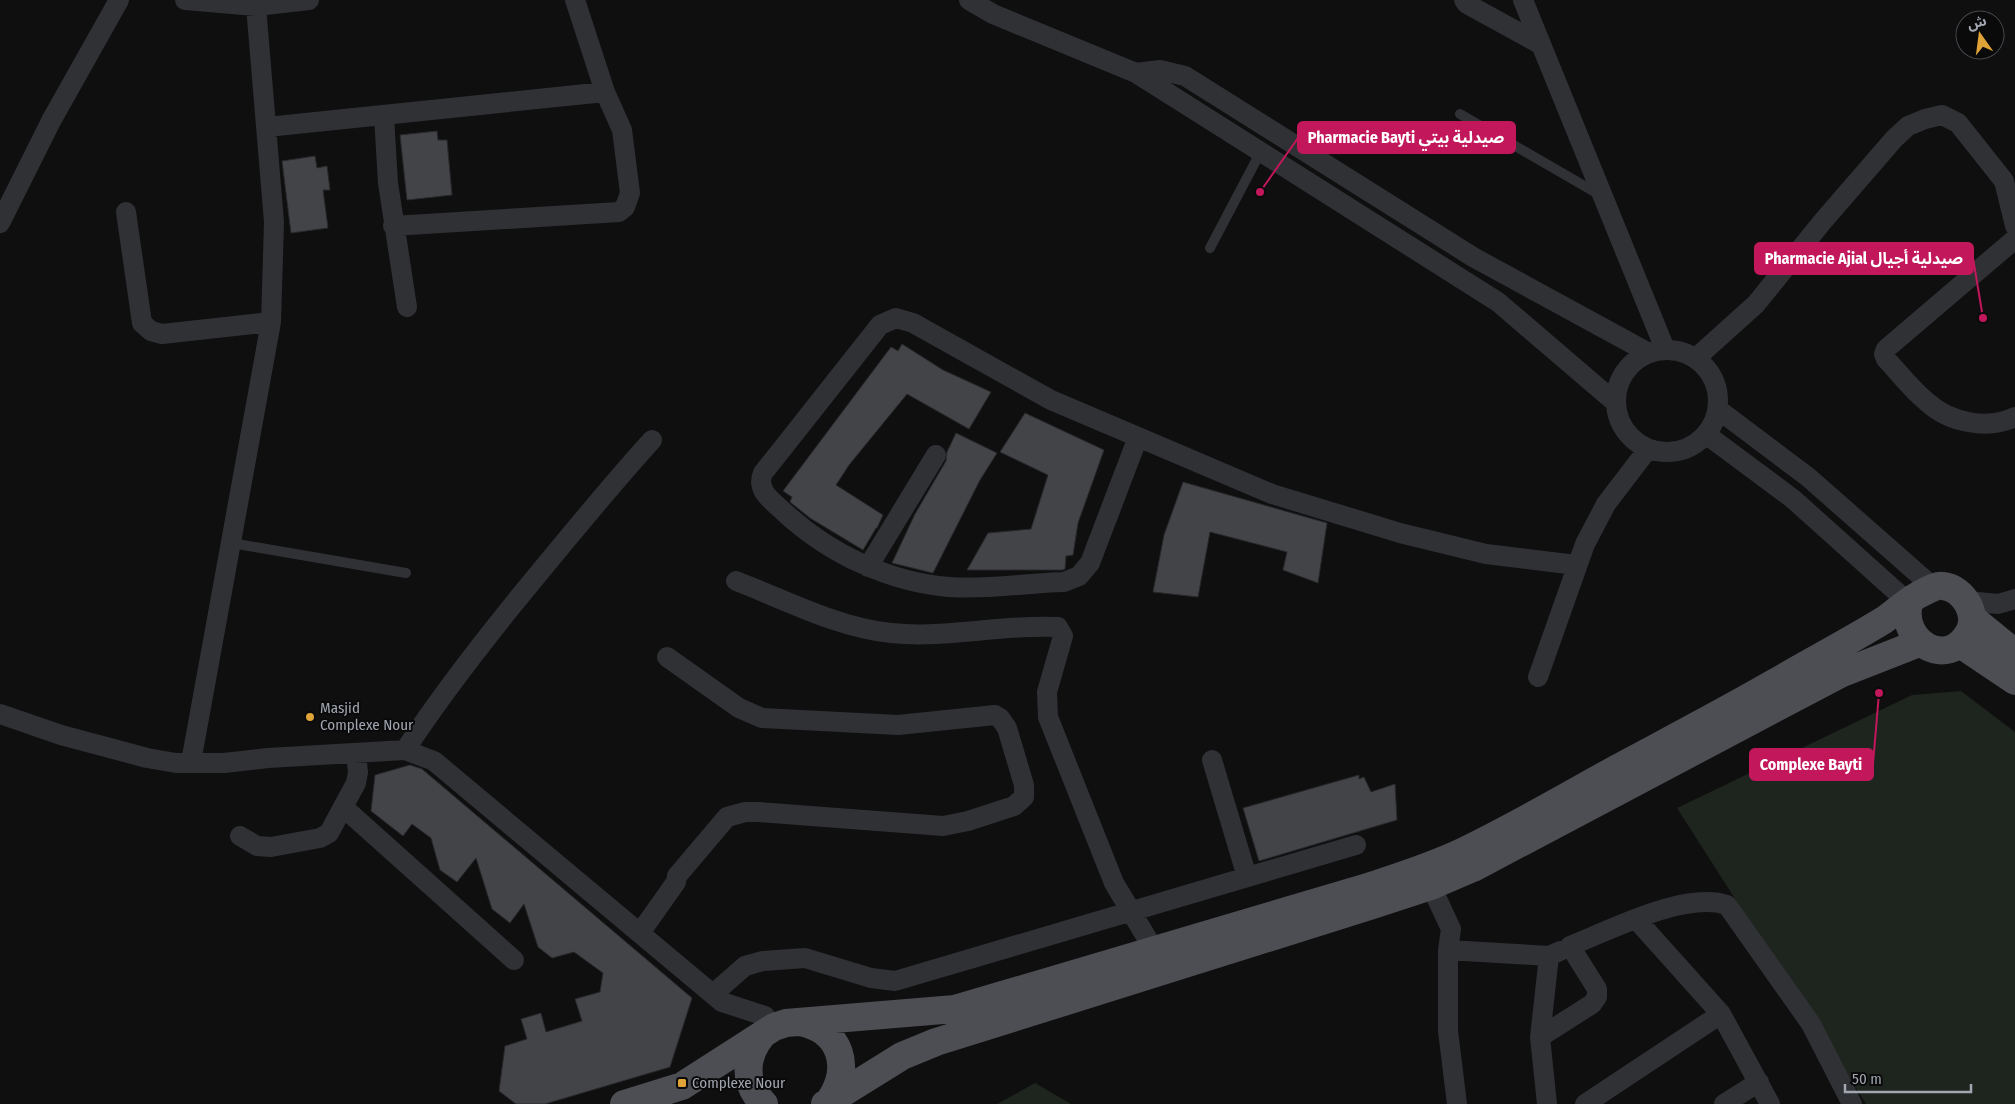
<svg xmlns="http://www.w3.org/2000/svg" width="2015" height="1104" font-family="'Fira Sans Condensed','Noto Sans Arabic',sans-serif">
	<rect width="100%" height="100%" fill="#0f0f10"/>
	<path fill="#1e241e" d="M1961,691L2015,732V1104H1866L1677,808L1912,695Z
		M1035,1083L1071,1104H997Z"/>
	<path fill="#434448" stroke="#29292c" d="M437,131L438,140H447L452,195L407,200L400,135Z
		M315,156L317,168L327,166L330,190H323L328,228L291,233L282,161Z
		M902,344L943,370L991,392L969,429L907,394L849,465L836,485L883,515L877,528H876L863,550L810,518L790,502L792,497L783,491L891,347L898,351Z
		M1025,413L1104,450L1078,523L1073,555L1066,556L1065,569L1062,570H967L988,533L1031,529L1048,475L1000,452Z
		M956,433L997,453L980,480L933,573L892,563L915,514L946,461L947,452Z
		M1183,482L1327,523L1318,583L1283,570L1287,552L1210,532L1198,597L1153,592L1164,535Z
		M410,765L422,769L692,998L670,1067L545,1104H516L499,1091L505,1046L527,1039L521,1019L541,1013L546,1032L582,1021L575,999L600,992L603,973L574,952L552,958L538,947L524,904L510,923L492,909L476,858L457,882L440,870L431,838L412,824L403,836L371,811L375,775Z
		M1359,775V779L1364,777L1371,792L1395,784L1397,820L1259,861L1243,808Z"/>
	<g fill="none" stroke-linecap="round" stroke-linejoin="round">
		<path stroke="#303135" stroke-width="10" d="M1460,114L1600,195
			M1210,248L1260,153
			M231,543L406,573"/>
		<path stroke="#303135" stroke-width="20" d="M185,0L256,6L309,0
			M969,0L993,14L1136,73L1498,302L1616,403
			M1464,0L1467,4L1540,44
			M1523,0L1665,349
			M1136,73L1160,70L1185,76L1473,257L1649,353
			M384,116L388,183L407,307
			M267,127L605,92
			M126,212L142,323L151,331L162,334L271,322
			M0,223L51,121L119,0
			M393,226L619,212L625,207L630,193L622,130L605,92L575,0
			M2015,239L1886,349L1884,354L1886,359C1900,374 1912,390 1927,402C1950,423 1988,430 2015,417
			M896,318L913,323L1051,400L1138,437L1090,563L1079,576L1064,582C1026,583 987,590 949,587C889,582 830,554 785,513C774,502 755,491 763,473L880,325Z
			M1616 401a51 51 0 1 1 102 0a51 51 0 1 1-102 0Z
			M1696,358L1756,304L1823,221L1894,139L1908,126L1925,119L1942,115L1958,123L2004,181L2015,226
			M1719,410L1808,477L1933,587
			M1707,435L1793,499L1909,603
			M1138,437L1272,494L1400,533L1486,554L1576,565
			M652,440C603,494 558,550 512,606C474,653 438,700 405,750L434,761L722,1002L765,1016L774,1027
			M868,567L936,455
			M736,581C786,600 838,628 891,633C946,639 1002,624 1058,627L1063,636L1047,692L1048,717L1114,883L1154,950
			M1967,601L1998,604L2015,599
			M1538,677L1585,544L1606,504L1648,449
			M0,714L61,735L147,758L176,763H224L268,758L405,750
			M1212,760L1247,877
			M191,762L271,322L274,222L256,6
			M343,807L514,960
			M240,836L257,846L271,847L320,838L329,833L356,783L358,772L356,754
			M1431,886L1451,929L1448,950
			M1636,919L1721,1014L1770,1104
			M640,933L676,882L677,876L727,817L745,812H759L943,826L968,821L1014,806L1024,797V785L1007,728L1000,718L995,715L898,725L762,718L739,708L667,657
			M713,994L745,966L763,961L805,958L871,978L895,981L1356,845
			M1540,1037L1592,1004L1597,997V989L1570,946C1611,930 1684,891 1727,905L1811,1024L1852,1104
			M1457,1104L1448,1031V950L1549,956
			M1547,1104L1540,1037L1549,956L1560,951
			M1585,1104L1721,1014
			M1724,1104L1759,1082"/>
		<path stroke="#4d4e53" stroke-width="28" d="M1973,619L2015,653
			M1960,644L2015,681
			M800,1022C841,1030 852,1067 830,1100
			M763,1034C744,1056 743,1084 764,1104
			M624,1104L682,1086L774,1027L786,1023L955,1009L1368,887C1400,876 1433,866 1464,851C1516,826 1565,797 1616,769C1668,741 1722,713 1774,683C1810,662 1848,642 1884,620C1897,611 1910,598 1924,592C1930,589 1937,585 1943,586C1963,588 1979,614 1969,632C1948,671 1899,642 1909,603
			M825,1104L902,1056L936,1042L1373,905L1431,886L1473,868L1840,674L1919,643"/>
	</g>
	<g fill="#e0a337" stroke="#0a0a0b" stroke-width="2">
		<circle cx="310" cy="717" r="5"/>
		<rect x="677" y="1078" width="10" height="10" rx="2.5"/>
	</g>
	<g text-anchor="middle" stroke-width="4" stroke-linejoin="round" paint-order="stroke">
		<g font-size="15" fill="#a1a6b0" stroke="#0a0a0b" text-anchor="start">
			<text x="320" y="713">Masjid<tspan x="320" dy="17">Complexe Nour</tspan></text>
			<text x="692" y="1088">Complexe Nour</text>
		</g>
	</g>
	<path fill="none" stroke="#c2185b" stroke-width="2" d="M1260 192L1298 138M1983 318L1973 258M1879 693L1873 764"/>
	<g fill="#c2185b" stroke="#0a0a0b" stroke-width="2">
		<circle cx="1260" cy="192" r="5"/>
		<circle cx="1983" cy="318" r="5"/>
		<circle cx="1879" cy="693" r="5"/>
	</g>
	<g fill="#c2185b" stroke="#c2185b" stroke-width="2">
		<rect x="1298" y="122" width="217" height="31" rx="5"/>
		<rect x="1755" y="243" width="218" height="31" rx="5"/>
		<rect x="1750" y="749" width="123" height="31" rx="5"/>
	</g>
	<g font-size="16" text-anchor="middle" font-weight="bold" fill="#fff">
		<text x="1406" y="143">Pharmacie Bayti صيدلية بيتي</text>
		<text x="1864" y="264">Pharmacie Ajial صيدلية أجيال</text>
		<text x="1811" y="770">Complexe Bayti</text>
	</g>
	<g transform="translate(1980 35) rotate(346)"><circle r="24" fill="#0a0a0b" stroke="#46484d"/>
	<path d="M0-4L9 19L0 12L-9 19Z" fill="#e0a337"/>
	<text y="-8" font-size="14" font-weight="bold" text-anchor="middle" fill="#a1a6b0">ش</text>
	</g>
	<path d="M1845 1084v8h126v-8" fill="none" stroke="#a1a6b0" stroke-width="2.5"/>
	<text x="1852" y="1084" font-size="15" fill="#a1a6b0" stroke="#0a0a0b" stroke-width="4" paint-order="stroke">50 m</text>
</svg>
